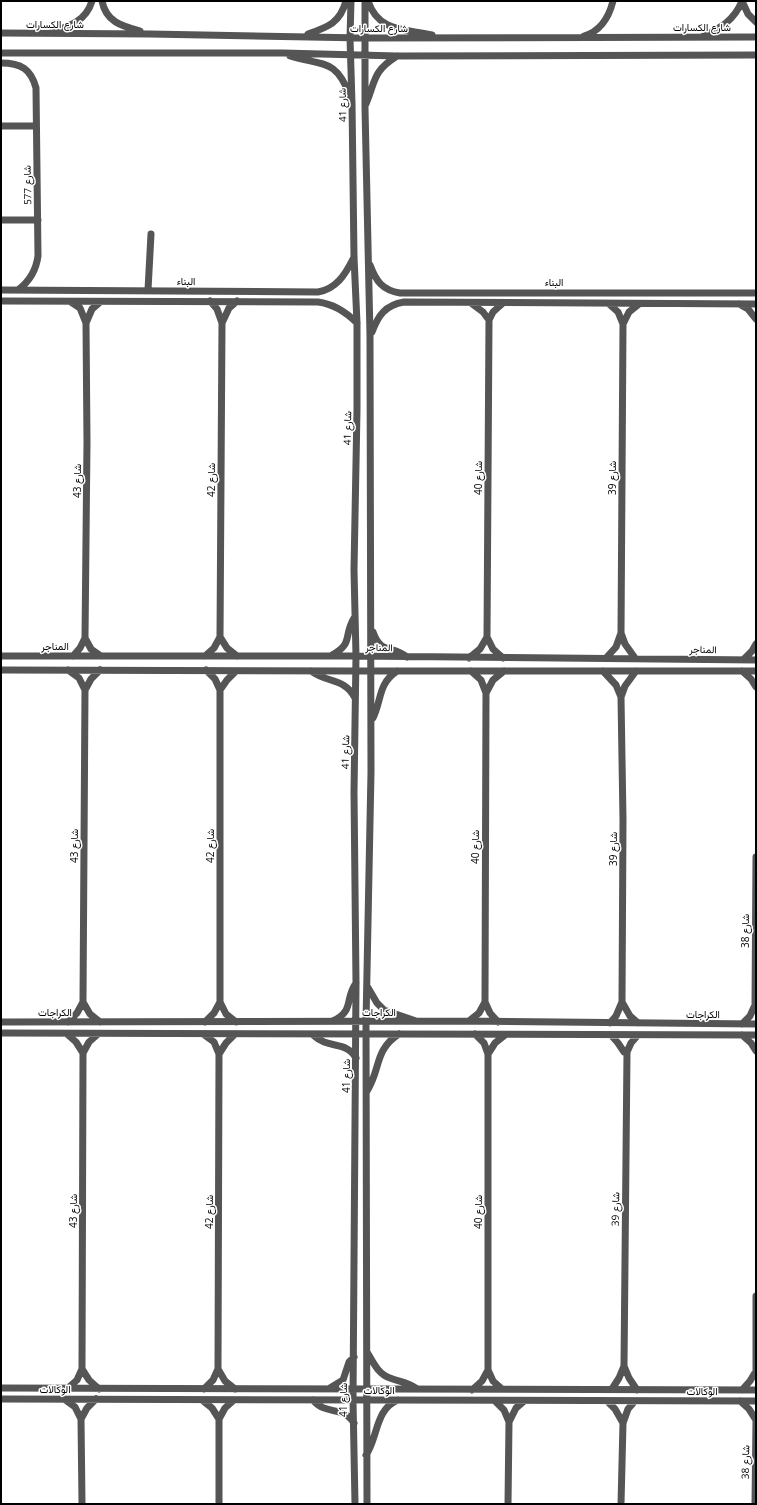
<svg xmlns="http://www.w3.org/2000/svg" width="757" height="1505" font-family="'Open Sans',Vazirmatn,sans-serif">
	<rect width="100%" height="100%" fill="#fff"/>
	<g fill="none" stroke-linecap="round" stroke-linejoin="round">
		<path stroke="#555" stroke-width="7" d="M102,1C106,22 122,26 140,31
			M351,1L350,38L352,103L354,257L357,323V410L354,570L356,656L354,792L356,983L353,1400L355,1504
			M365,1V108L370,336L371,772L366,1022L367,1504
			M368,1C378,32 405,29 432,35
			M742,1L748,14L756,22
			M52,32C70,26 86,21 92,1
			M1,33L150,34L364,38L756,37
			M308,34C328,27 340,23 346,1
			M584,36C601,31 609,17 613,1
			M702,37C720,28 734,21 742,1
			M1,53H283L397,56L756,55
			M290,56C323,66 336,58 350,96
			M1,63C21,63 31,69 36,88L38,256C36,271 30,281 18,290
			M366,104C376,80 372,72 397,56
			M1,126H36
			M1,220H38
			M370,265C376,281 382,290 400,293H756
			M1,290L318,292C336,289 345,275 353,259
			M148,290L151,234
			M1,301L318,302C334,304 346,312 357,323
			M210,301L217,309L222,323
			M71,302L80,308L86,323L87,442L85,638L80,648L73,656
			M471,303L483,312L489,320
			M609,304L618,312L623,324
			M739,304L748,309L756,319
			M86,323L92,309L100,302
			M372,332C378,316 385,305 404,302L756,304
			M373,632C381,655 391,644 407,657
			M621,633L625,644L635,658
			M220,637L227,648L237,656
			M85,638L91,649L101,656
			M332,655C354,643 343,636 354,618
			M1,656H356L756,660
			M205,656L214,648L220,637L222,323L229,308L237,301
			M469,658L480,649L487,637
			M503,658L493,649L487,637L489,320L493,312L503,303
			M606,658L616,647L621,633L623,324L629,312L639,304
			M744,659L752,651L756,644
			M1,670L356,671H756
			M68,670L79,678L85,690
			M311,671C327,683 345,678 355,698
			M471,671L481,680L486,693L485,1002L490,1013L498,1022
			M603,671L616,685L621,697
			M742,671L751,679L756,687
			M220,690L227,680L236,671
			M486,693L493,680L504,671
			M373,718C382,699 378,684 397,671
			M367,986L377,1003L384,1010L416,1021
			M83,1002L90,1014L100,1022
			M220,1002L226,1014L236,1022
			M622,1002L630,1016L638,1023
			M333,1021C355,1010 344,1000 356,983
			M469,1021L479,1013L485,1002
			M1,1022L469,1021L756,1024
			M68,1022L77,1013L83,1002L85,690L91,679L100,670
			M205,1022L214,1013L220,1002V690L215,679L206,670
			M610,1023L616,1016L622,1002L623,820L621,697L625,686L636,671
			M742,1024L750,1016L755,1005L756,857
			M1,1033L756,1035
			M67,1034L76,1042L83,1053
			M203,1034L214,1042L219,1054L218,1369L213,1380L204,1389
			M475,1034L484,1043L488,1054V1370L493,1381L502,1389
			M313,1035C329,1050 346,1040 356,1058
			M611,1035L618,1043L624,1052H627
			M742,1035L751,1043L756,1051
			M219,1054L226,1043L235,1034
			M488,1054L495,1043L505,1035
			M367,1091C381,1069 374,1050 399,1034
			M367,1352C373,1362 378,1374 390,1378C400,1382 408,1382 417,1389
			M624,1366L629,1378L637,1390
			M82,1369L89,1380L99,1389
			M218,1369L225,1381L235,1389
			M1,1388L756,1390
			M68,1388L77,1380L82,1369L83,1053L89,1042L98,1034
			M330,1388L343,1380L349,1362L354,1357
			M612,1389L619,1378L624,1366L627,1052L631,1043L638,1035
			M472,1390L482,1381L488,1370
			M742,1390L750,1381L756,1371V1296
			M1,1399L756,1401
			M64,1399L75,1407L81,1419L82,1504
			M202,1400L212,1408L219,1419V1504
			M313,1400C326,1416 343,1405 354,1423
			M495,1401L504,1410L509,1422
			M607,1401L615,1409L623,1423
			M740,1401L749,1409L756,1420
			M81,1419L87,1408L96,1399
			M219,1419L225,1408L234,1400
			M366,1455C378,1438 375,1409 398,1400
			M508,1504L509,1422L516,1408L524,1401
			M621,1504L623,1423L628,1409L635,1401
			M755,1504L756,1419"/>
	</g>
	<g text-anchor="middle" stroke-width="3" stroke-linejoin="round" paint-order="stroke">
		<g font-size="10" fill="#000" stroke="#fff">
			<text x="55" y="28">شارع الكسارات</text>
			<text x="702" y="31">شارع الكسارات</text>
			<text x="379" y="32">شارع الكسارات</text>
			<text transform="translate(342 105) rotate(-91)" y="4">شارع 41</text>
			<text transform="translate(27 185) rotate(-91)" y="4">شارع 577</text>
			<text x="186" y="285">البناء</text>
			<text x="554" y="286">البناء</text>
			<text transform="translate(347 428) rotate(-89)" y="4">شارع 41</text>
			<text transform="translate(478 478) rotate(-90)" y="4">شارع 40</text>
			<text transform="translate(612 478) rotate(-90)" y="4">شارع 39</text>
			<text transform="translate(211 480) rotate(-90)" y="4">شارع 42</text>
			<text transform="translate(77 481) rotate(-90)" y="4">شارع 43</text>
			<text x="55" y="650">المناجر</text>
			<text transform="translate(379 647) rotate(1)" y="4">المناجر</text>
			<text transform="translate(703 649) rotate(1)" y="4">المناجر</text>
			<text transform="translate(345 752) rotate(-89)" y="4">شارع 41</text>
			<text transform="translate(74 846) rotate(-90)" y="4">شارع 43</text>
			<text transform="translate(210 846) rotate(-90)" y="4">شارع 42</text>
			<text transform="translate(475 847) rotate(-90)" y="4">شارع 40</text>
			<text transform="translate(613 849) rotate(-90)" y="4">شارع 39</text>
			<text transform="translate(745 931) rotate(-90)" y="4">شارع 38</text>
			<text x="55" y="1016">الكراجات</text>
			<text x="379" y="1016">الكراجات</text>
			<text x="703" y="1018">الكراجات</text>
			<text transform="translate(346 1076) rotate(-90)" y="4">شارع 41</text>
			<text transform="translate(615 1209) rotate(-89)" y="4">شارع 39</text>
			<text transform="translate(73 1211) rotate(-90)" y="4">شارع 43</text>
			<text transform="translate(209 1212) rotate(-90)" y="4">شارع 42</text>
			<text transform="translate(478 1212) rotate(-90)" y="4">شارع 40</text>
			<text x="55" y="1393">الوكالات</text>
			<text x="379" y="1394">الوكالات</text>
			<text x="702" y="1395">الوكالات</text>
			<text transform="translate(343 1400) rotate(-90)" y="4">شارع 41</text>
			<text transform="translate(745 1462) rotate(-89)" y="4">شارع 38</text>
		</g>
	</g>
	<rect width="757" height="1505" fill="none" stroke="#000000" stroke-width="4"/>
</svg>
